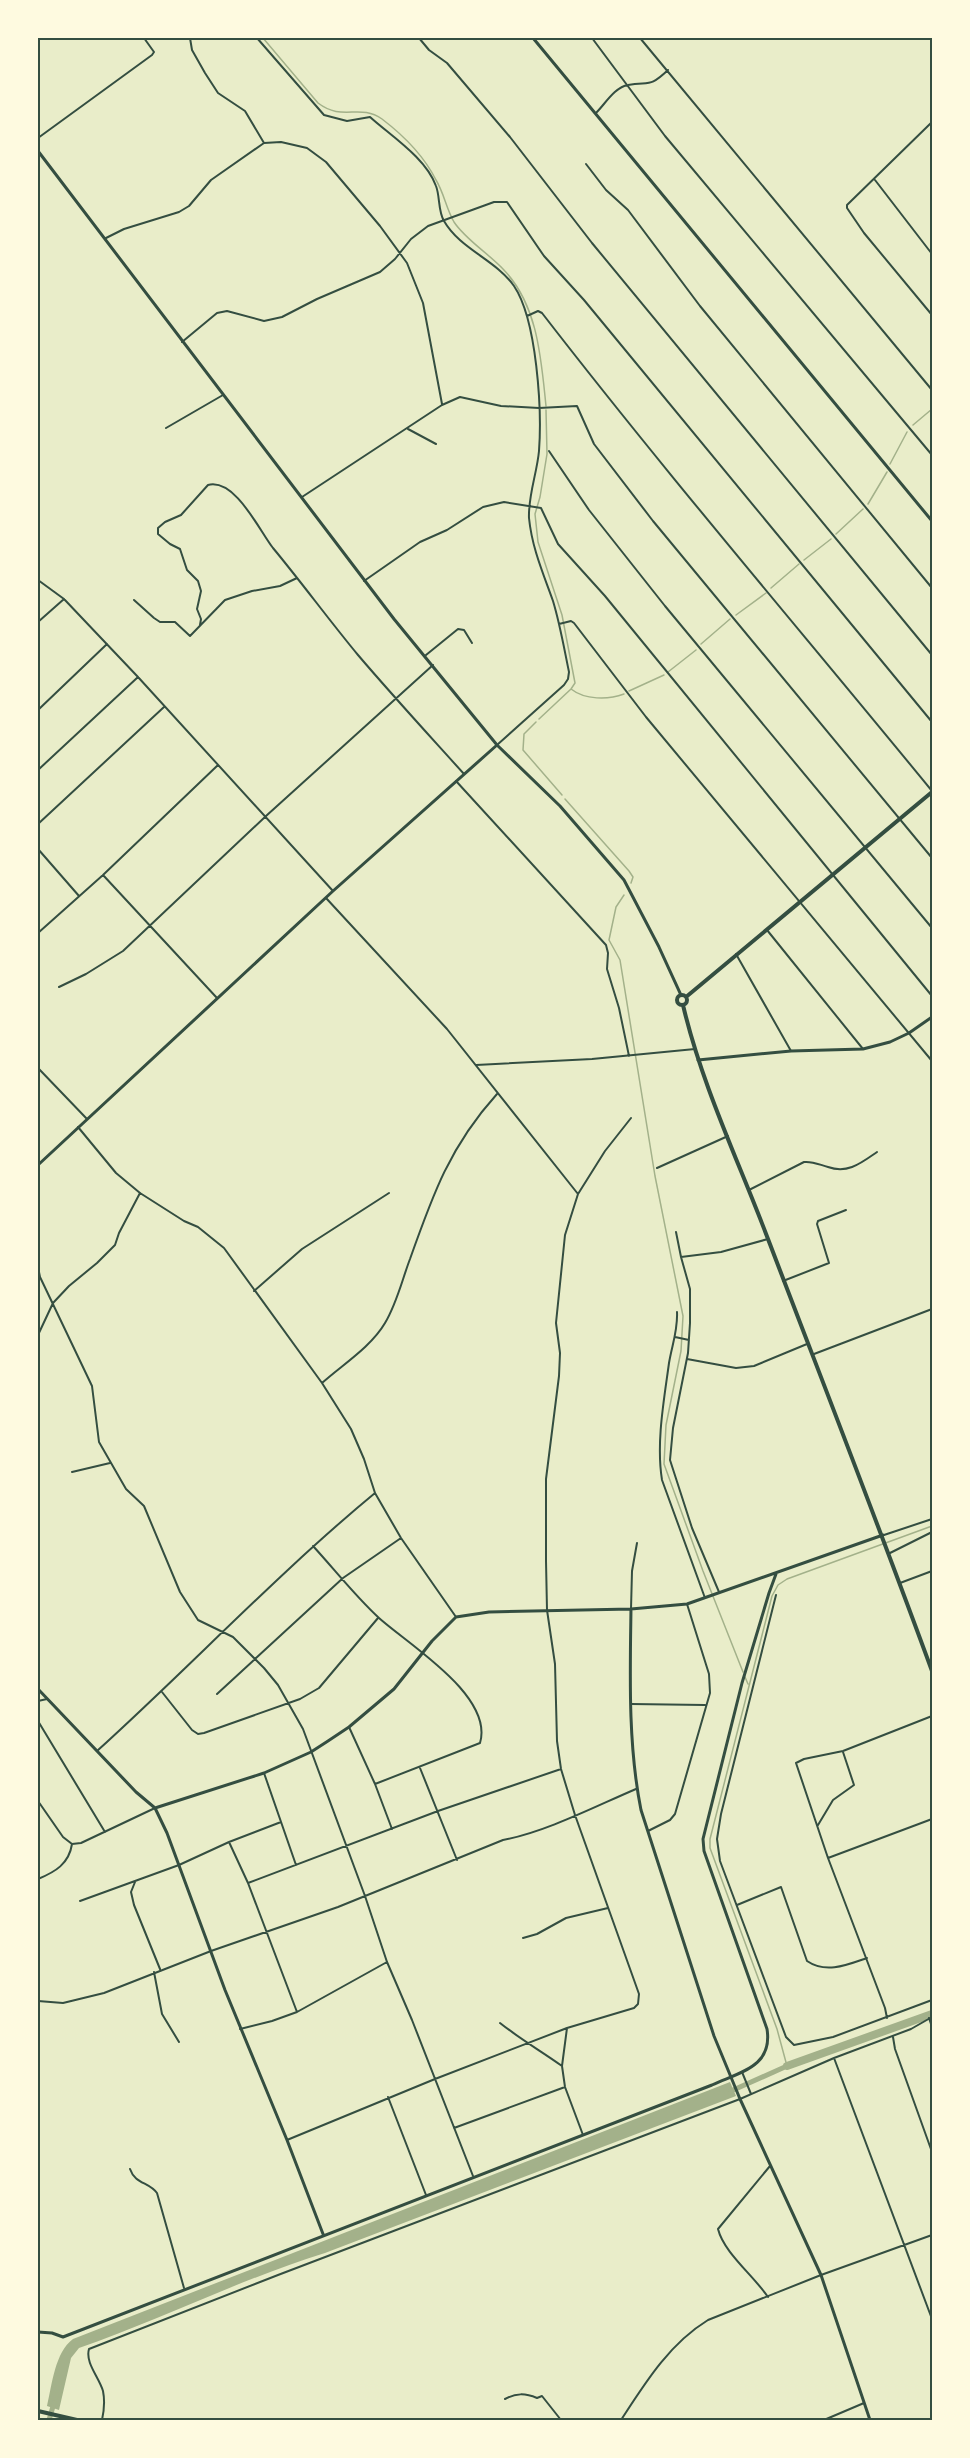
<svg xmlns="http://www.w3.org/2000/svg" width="970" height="2458" font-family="Jost,sans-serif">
	<rect width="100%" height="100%" fill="#e9edc9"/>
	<path fill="#a3b18a" d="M730,2082L736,2096L325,2253C241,2279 162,2319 79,2348L71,2358L59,2410L47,2406C52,2385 55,2352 73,2339Z"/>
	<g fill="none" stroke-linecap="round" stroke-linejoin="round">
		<path stroke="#a3b18a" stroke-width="1.5" d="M263,38L318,103C343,122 359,103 382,119C403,135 424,156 436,180C444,193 446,208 454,222C465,239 489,254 503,269C538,305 541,358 546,406
			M913,425L932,409
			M890,464L907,432
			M868,504L887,472
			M836,534L863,509
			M804,560L831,539
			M771,588L799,564
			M736,615L766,593
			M701,644L730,619
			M668,672L696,650
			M571,689C585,700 608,700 624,694
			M629,691L664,675
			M539,719L571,689L575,683L562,615L538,542L535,514L540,497L547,454L546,410
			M536,722L524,734L523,750L562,795
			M565,799L629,871L633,877L631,883
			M624,895L616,907L609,940L620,960L655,1176L683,1316L681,1351L666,1425L664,1464L703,1571L743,1672
			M745,1677L748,1684
			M787,2066L777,2029L710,1848V1839L772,1596L778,1585L787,1579L932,1526"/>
		<path stroke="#a3b18a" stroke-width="5" d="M731,2091L787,2066
			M49,2420L54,2403"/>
		<path stroke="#a3b18a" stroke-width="8" d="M787,2066L932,2014"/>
		<path stroke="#344e41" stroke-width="2" d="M190,38L192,50L205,73L218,93L245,111L264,143
			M257,38L324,115L347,121L370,117C391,136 426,158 436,186C440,196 438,211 444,221C460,249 496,260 514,286C537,320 542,410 539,451C537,473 528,496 529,518C532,548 543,573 553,601C560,624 564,648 569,672L568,679L564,685L497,745
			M419,38L429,50L447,63L510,137L592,243L932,655
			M592,38L665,136L932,455
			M640,38L932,390
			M596,113C605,104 615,87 628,85C650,81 649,88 668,70
			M932,122L847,205V208L864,233L932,315
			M38,138L152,55L154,52L144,38
			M586,164L606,190L628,210L700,306L932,588
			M875,180L932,254
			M106,238L124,229L179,212L189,206L211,180L264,143L281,142L307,148L326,162L380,226L407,263L423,303L442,404
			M527,316L538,311L542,313C668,476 802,632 932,791
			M182,342L217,313L227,311L264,321L282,317L317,299L380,272L395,259L411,239L428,226L494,202H507L544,256L584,300L932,722
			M166,428L223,395
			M408,429L436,444
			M549,451L589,510L665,606L932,928
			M302,497L442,405L460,397L501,406L539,408L577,406L594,444L653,521L932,858
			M38,580L64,599L138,677L333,891
			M364,581L420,542L447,530L483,507L504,502L541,508L558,544L605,596L932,996
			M134,600L154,618L160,622H175L190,636L225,600L252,591L280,586L297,578
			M38,622L64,599
			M559,624L571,621L574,623L646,717L932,1061
			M200,625L201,619L197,609L201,591L198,581L187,570L180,549L170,544L158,534V528L165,522L181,515L208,485C235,478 259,530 273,548C302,583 329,620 358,655C392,695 428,734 464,774
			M426,655L458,629L464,630L472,643
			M38,710L107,644
			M38,770L138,677
			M456,781L606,945L608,953L607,969L619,1008L629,1056
			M38,824L164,707
			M38,849L79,896
			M103,875L217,998
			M326,898L447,1029L578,1194
			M767,930L863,1049
			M38,933L103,875L218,765
			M736,954L791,1051
			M59,987L86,974L123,951L266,816L433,665
			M476,1065L592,1059L695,1049
			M38,1068L87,1119
			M78,1127L116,1173L140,1193L184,1221L198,1227L224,1248L322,1383L351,1429L364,1459L375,1493L401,1538L456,1617
			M657,1168L728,1136
			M749,1190L804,1162C813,1161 820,1165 828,1167C848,1174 861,1163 877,1152
			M676,1232L681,1257L690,1289V1323L688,1353L673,1428L670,1460L692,1528L719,1592
			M681,1257L721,1252L768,1239
			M38,1267L40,1277L92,1386L99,1442L126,1489L144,1506L180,1592L198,1620L233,1637L264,1668L278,1685L303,1729L365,1896L387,1962L412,2020L473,2176
			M783,1281L829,1263L817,1224L818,1221L846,1210
			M254,1291L302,1249L389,1193
			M677,1312C678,1330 672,1345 669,1363C664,1400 656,1443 662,1480L705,1598
			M38,1335L53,1303L69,1286L97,1263L115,1245L119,1233L140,1193
			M675,1337L689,1340
			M814,1354L932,1309
			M687,1359L736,1368L754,1366L807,1344
			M322,1383C342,1365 371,1347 385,1323C397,1303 402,1280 410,1259C433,1194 450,1146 497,1094
			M72,1472L110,1463
			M884,1535L932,1519
			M313,1546C335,1570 356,1597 379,1618C409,1645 494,1696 480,1743L375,1784
			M890,1553L932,1532
			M900,1583L932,1571
			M776,1595L721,1814L717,1839L720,1861L786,2037L794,2045L833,2037L932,2000
			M631,1609L632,1571L637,1543
			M162,1692L192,1730L198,1734L204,1733L300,1699L319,1688L378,1618
			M217,1694L343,1578L401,1538
			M38,1701L47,1699
			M631,1704L705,1705
			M38,1721L105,1832
			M349,1727L375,1784L392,1829
			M97,1751C191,1666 278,1573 375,1493
			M420,1768L457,1860
			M264,1773L296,1865
			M38,1801L63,1837L72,1844L81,1843L155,1808
			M818,1825L833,1800L854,1785L843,1752
			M648,1831L670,1820L675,1814L710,1693L709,1674L687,1604
			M229,1842L248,1883L297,2012
			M828,1858L932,1819
			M38,1879C55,1872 69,1864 72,1844
			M135,1882L131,1892L134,1905L160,1969
			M248,1883L438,1811L561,1769
			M80,1901L179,1865L229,1842L281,1822
			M737,1905L781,1887L807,1961C826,1974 847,1965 867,1958
			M523,1938L537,1934L566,1918L608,1908
			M154,1972L162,2014L179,2042
			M38,2001L63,2003L104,1993L211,1951L338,1907L503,1840C546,1832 596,1806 636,1789
			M887,2018L885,2008L828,1858L796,1763L804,1759L843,1751L932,1716
			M929,2018L932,2027
			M500,2023C520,2039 541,2051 562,2066
			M567,2028L562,2066L565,2087L583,2135
			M240,2029L272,2021L297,2012L387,1962
			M893,2037L895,2049L932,2152
			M834,2058L932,2319
			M742,2072L751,2094
			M388,2097L426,2195
			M454,2128L565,2087
			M287,2140L435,2079L567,2028L634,2008L638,2004L639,1994L634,1980L575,1815L561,1769L557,1741L555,1664L547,1610L546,1561V1479L559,1376L560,1353L556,1323L565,1235L578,1194L605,1151L631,1118
			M130,2169C135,2184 149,2182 157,2193L184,2288
			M768,2297C754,2276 724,2253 718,2229L770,2166
			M505,2399C516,2393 525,2393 537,2398L542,2396L561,2420
			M102,2420C104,2411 105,2401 103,2391C99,2377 85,2363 89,2349L278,2275L740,2099L834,2058L911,2029L932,2017
			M621,2420C645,2383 669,2344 708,2320L821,2275L932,2235
			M824,2420L864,2403"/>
		<path stroke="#344e41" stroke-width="3" d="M533,38L932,521
			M698,1060L791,1051L863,1049L890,1042L909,1033L932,1017
			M631,1609C630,1676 628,1745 641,1810L714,2036L740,2099L821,2275L870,2420
			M38,1689L136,1792L155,1808L167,1833L225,1990L287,2140L323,2234
			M155,1808L264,1773L311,1752L328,1741L349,1727L394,1689L432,1641L456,1617L489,1612L631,1609L687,1604L883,1535
			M38,2332L52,2333L63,2337L712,2085C740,2072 773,2067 767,2029L704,1851L703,1839L742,1683L769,1593L776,1574"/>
		<path stroke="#344e41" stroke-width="3" d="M38,151L394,619L497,745L560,806L624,880L659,947L681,995
			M38,1165L333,891L497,745"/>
		<path stroke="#344e41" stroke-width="4" d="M677 1000a5 5 0 1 1 10 0a5 5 0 1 1-10 0Z
			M686,997L932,792
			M683,1005C702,1086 739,1162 768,1239C823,1383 879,1526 932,1671
			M38,2411L77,2420"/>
	</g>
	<rect width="970" height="2458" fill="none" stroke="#fefae0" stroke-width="78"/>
	<rect x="39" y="39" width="892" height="2380" fill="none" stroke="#344e41" stroke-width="2"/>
</svg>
